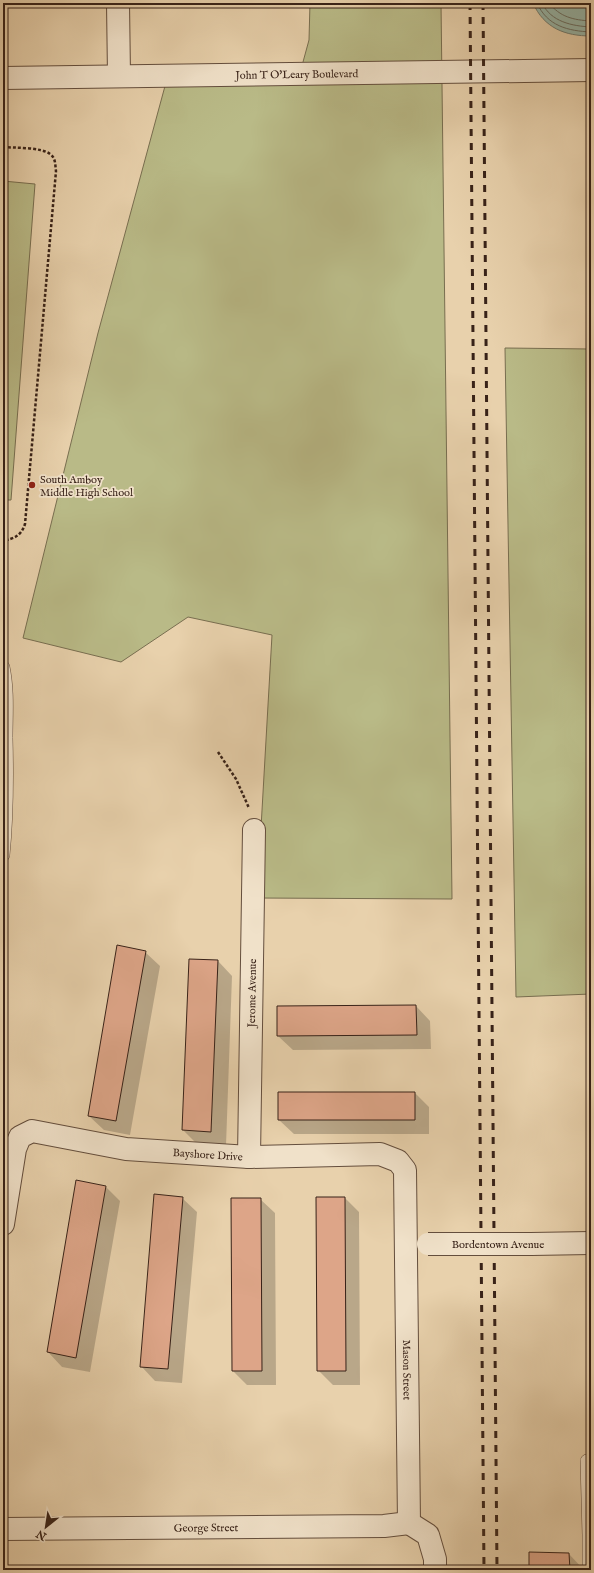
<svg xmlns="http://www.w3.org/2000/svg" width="594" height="1573" font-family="'IM FELL English',serif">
	<rect width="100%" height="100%" fill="#e8d1ac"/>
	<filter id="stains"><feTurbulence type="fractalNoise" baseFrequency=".005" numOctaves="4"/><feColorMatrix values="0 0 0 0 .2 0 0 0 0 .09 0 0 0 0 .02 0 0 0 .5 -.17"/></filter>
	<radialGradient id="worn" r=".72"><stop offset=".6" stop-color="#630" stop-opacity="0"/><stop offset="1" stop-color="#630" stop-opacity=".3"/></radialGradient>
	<path fill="#b9ba87" stroke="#786e50" d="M310,3H441L452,899L257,898L272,635L188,617L121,662L23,638L98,333L168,75L300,73L309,40Z
		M3,181L35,184L11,500H3Z
		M505,348L591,349V994L516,997Z"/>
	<path fill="#97b7aa" stroke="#717b70" d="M533,3H591V36C565,36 544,28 533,3Z"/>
	<path fill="#0003" d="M145,952L160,966L130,1135L104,1130L89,1116Z
		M190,960L218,961L232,976L226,1146L197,1144L183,1130Z
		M416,1006L430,1021L431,1049L293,1050L278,1036V1007Z
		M415,1093L429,1107V1134H294L279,1120Z
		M106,1187L120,1201L90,1372L62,1367L48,1352Z
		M182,1198L197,1212L182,1383L155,1381L141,1366Z
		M345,1198L359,1212L360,1385H333L318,1370Z
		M260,1199L275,1213L276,1385H247L233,1371Z
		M569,1554L584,1570H530Z"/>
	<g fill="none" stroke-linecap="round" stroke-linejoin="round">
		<path stroke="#686c61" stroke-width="1" d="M537,3C547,26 568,31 591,32
			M542,3C551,22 572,26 591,27
			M549,3C560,17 573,20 591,21"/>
	</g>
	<path fill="#dda588" stroke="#382218" d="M117,945L146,951L116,1121L88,1116Z
		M189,959L218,960L211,1132L182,1130Z
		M416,1005L417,1035L277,1036V1006Z
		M278,1092H415V1120H278Z
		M76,1180L106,1186L76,1358L47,1352Z
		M154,1194L183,1197L168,1369L140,1367Z
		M316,1197H345L346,1371H317Z
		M231,1198H261L262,1371H232Z
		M529,1552L569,1553L570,1570H529Z"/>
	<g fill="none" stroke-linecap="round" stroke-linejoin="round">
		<g stroke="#644e3d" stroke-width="14">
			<path id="service" d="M3,667C8,691 6,714 6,738C7,777 7,816 3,855
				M587,1461L589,1535H591
				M589,1570V1535"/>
		</g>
		<g stroke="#644e3d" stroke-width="24">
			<g id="minor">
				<path d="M118,3L119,76"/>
				<path id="s1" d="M3,78L591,70"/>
				<path id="s2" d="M249,1157L254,830"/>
				<path id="s3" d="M3,1224L15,1149L20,1137L32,1131L126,1149L249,1157L380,1154L398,1161L405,1170L409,1523L428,1535L435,1559V1570"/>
				<path d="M531,1244L591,1243"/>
				<path id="s4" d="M3,1529L384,1526L409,1523"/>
			</g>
		</g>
		<path stroke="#382218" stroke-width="2.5" stroke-dasharray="3 2" stroke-linecap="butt" d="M3,51L7,52
			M3,147C14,148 41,147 50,154C56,158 55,165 56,171L25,524C21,536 15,538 3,541
			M218,752L236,779L249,808"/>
		<use href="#service" stroke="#f0e1c9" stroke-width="13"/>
		<use href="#minor" stroke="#f0e1c9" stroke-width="22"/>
		<path stroke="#382218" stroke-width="3" stroke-dasharray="7 7" stroke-linecap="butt" d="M470,3L484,1570
			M483,3L497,1570"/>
		<g stroke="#644e3d" stroke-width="24" stroke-linecap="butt">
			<path id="minor-bridge" d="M428,1244H531"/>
		</g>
		<use href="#minor-bridge" stroke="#f0e1c9" stroke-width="22"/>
	</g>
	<circle fill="#8f2418" stroke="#f0e1c9" stroke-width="1.5" cx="32" cy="485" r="4"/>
	<g text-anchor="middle" stroke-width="3.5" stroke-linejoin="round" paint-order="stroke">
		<g font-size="11" fill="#382218" stroke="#f0e1c9">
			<text dy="4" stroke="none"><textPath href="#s1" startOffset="294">John T O'Leary Boulevard</textPath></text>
			<text dy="4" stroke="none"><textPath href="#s2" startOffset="164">Jerome Avenue</textPath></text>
			<text dy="4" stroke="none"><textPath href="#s3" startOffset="280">Bayshore Drive</textPath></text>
			<text x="498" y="1248">Bordentown Avenue</text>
			<text dy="4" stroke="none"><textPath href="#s3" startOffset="683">Mason Street</textPath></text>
			<text dy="4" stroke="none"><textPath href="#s4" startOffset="203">George Street</textPath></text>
		</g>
		<g font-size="11" fill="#382218" stroke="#f0e1c9" text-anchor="start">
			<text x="40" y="483">South Amboy<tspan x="40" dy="13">Middle High School</tspan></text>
		</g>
	</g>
	<rect width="594" height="1573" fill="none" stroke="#e8d1ac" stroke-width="16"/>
	<rect x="4" y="4" width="586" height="1565" fill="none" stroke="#382218" stroke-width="2"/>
	<rect x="8" y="8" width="578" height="1557" fill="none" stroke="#382218"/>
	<g transform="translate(46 1527) rotate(210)" stroke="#f0e1c9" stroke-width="3" paint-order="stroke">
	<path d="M0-3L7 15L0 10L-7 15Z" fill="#382218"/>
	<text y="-6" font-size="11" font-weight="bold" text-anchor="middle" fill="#382218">N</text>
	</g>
	<rect width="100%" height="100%" filter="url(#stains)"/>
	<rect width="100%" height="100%" fill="url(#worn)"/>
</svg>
